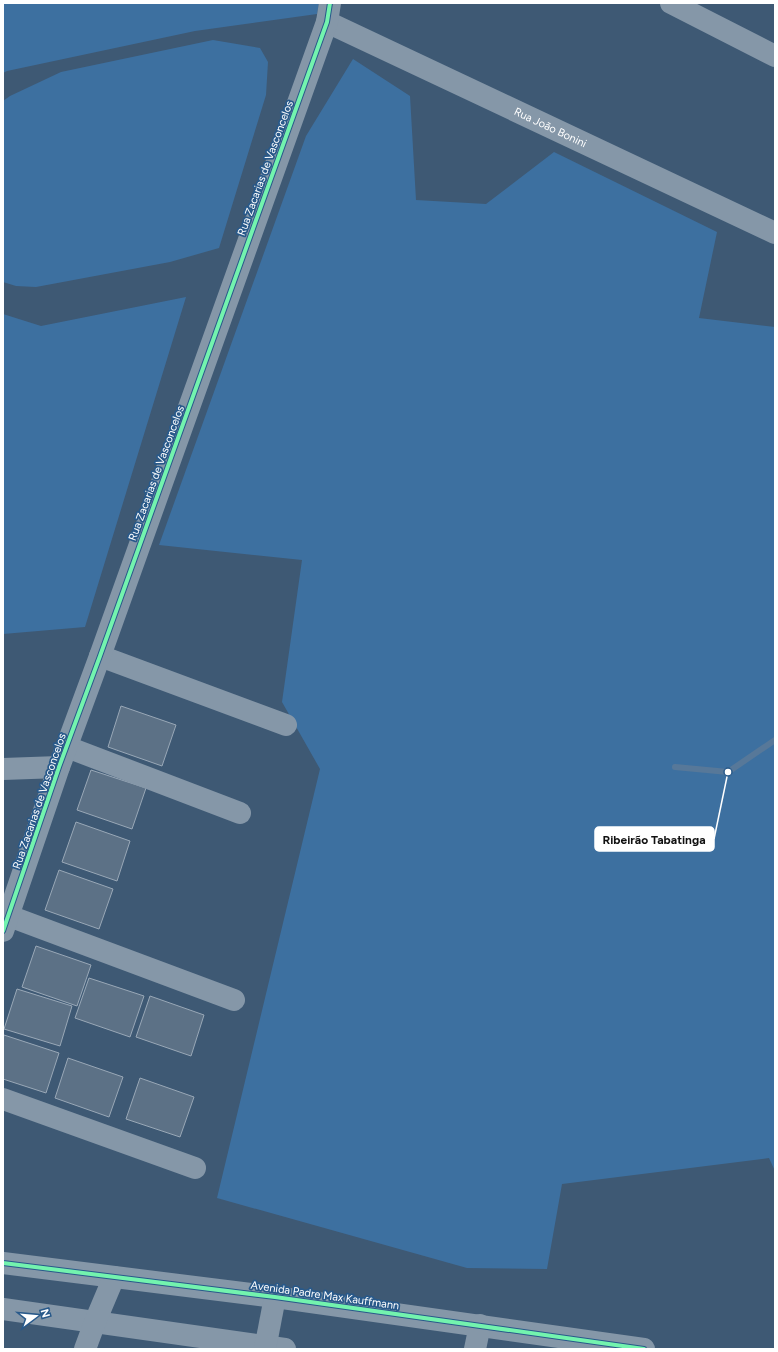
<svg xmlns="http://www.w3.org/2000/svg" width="778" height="1352" font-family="Figtree,sans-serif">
	<rect width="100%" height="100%" fill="#3e5974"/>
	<path fill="#3d70a0" d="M3,3H319L317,14L195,31L7,71L3,73Z
		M213,40L260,48L268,62L266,95L219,248L170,262L36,287L16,286L3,282V101L10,96L61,72Z
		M353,59L410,96L416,200L486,204L554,152L717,232L699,318L775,327V1171L769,1158L562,1184L547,1269L467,1268L217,1198L320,769L282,702L302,560L159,545L306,136Z
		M186,297L85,627L3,634V314L41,326Z"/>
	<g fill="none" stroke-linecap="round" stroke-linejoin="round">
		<path stroke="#577899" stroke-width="6" d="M675,767L728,772L775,740"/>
	</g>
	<path fill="#5c7186" stroke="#99a8b7" d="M121,706L176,725L162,766L108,747Z
		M91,770L146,788L132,829L77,810Z
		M76,822L130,841L117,881L62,862Z
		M59,870L113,889L99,929L45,910Z
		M36,946L91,965L77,1006L22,987Z
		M89,978L144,996L130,1037L75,1018Z
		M17,989L72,1006L60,1046L4,1029Z
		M150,996L204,1015L191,1056L136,1037Z
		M4,1035L59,1053L46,1093L3,1079V1039Z
		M68,1058L123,1077L109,1117L55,1098Z
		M140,1078L194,1097L180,1137L126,1119Z"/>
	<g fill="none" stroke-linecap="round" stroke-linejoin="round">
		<g stroke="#8597a8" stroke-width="22">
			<path d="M671,3L775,56"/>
			<path id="s1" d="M327,22L775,233"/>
			<path d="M100,656L286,725"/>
			<path d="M67,747L240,813"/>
			<path d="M3,769L59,767"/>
			<path d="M9,916L234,1000"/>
			<path d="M3,931L59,767L100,656L327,22L330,3"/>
			<path d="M3,1099L195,1168"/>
			<path d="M3,1263L275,1297L644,1349"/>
			<path d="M3,1309L285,1349"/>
			<path d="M85,1349L95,1322L114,1277"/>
			<path d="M265,1349L275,1297"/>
			<path d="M475,1349L480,1325"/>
		</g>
		<g stroke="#28598a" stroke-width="6">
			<path id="cycleway" d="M3,931L59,767L100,656L327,22L330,3
				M3,1263L275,1297L644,1349"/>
		</g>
		<use href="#cycleway" stroke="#73f3ae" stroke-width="4"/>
	</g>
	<g text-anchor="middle" stroke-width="3.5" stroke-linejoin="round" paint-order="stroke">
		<g font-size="11" fill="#fff" stroke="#28598a">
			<text dy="4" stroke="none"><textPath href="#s1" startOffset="247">Rua João Bonini</textPath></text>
			<text transform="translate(265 168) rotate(-70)" y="4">Rua Zacarias de Vasconcelos</text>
			<text transform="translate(156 473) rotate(-70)" y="4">Rua Zacarias de Vasconcelos</text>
			<text transform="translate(39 801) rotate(-71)" y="4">Rua Zacarias de Vasconcelos</text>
			<text transform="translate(325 1295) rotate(8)" y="4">Avenida Padre Max Kauffmann</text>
		</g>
	</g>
	<path fill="none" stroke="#fff" stroke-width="1.5" d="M728 772L714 839"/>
	<circle fill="#fff" stroke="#28598a" stroke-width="1.5" cx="728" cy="772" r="4"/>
	<rect fill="#fff" stroke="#fff" stroke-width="1.5" x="595" y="827" width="119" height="24" rx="4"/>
	<g font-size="12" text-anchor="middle" font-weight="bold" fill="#111">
		<text x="654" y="844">Ribeirão Tabatinga</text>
	</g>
	<rect width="778" height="1352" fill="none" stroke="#ffffff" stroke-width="8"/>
	<g transform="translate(36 1316) rotate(74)" stroke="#28598a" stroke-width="3" paint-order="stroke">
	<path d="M0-3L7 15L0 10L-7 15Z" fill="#ffffff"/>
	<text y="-6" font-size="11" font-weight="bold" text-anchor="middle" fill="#ffffff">N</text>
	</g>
</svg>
